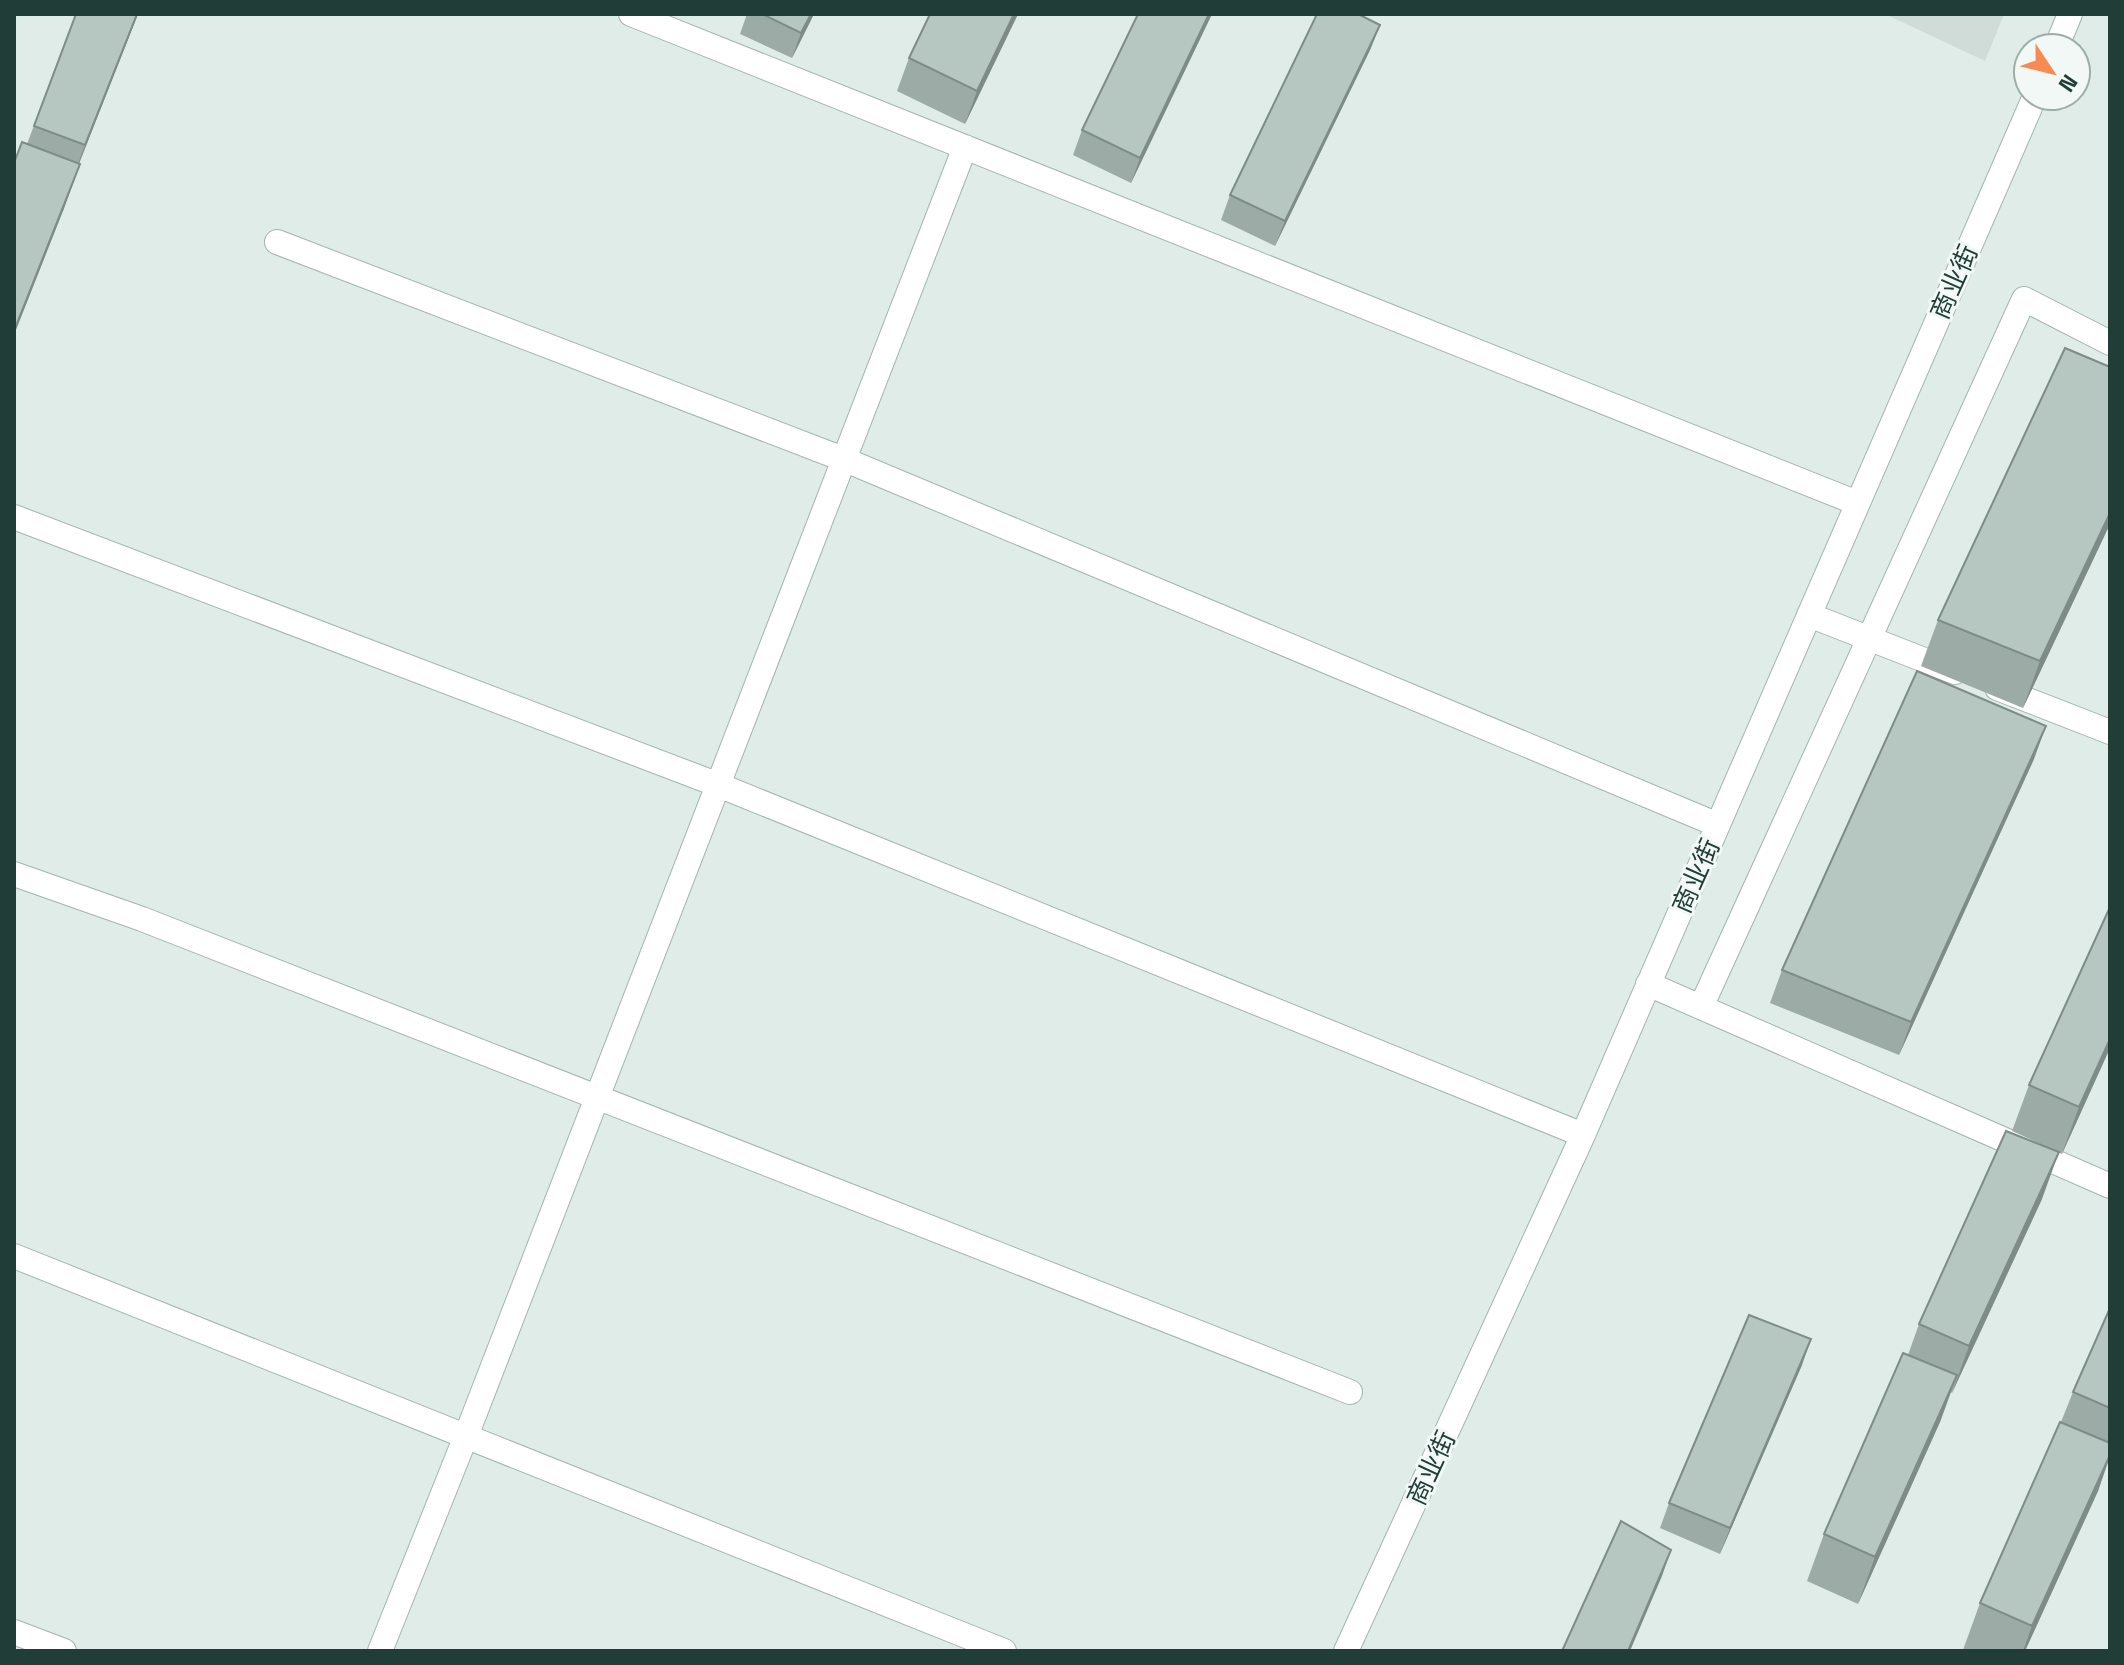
<svg xmlns="http://www.w3.org/2000/svg" width="2124" height="1665" font-family="'Space Grotesk','Noto Sans SC',sans-serif">
	<rect width="100%" height="100%" fill="#e0ece8"/>
	<path fill="#cfdcd7" d="M1885,14H2004L1985,61Z"/>
	<g fill="none" stroke-linecap="round" stroke-linejoin="round">
		<g stroke="#a3b4b0" stroke-width="26">
			<path id="minor" d="M631,14L1857,503
				M2056,48L2070,14
				M277,242L843,459L1718,825
				M14,517L716,784L1583,1135
				M1809,615L1955,672
				M1997,688L2110,732
				M14,874L142,919L1350,1392
				M1648,984L2110,1186
				M1701,1007L2024,299L2110,343
				M14,1256L1004,1651
				M14,1632L64,1651
				M380,1651L466,1436L965,147
				M1346,1651L1583,1135L2035,96"/>
		</g>
		<use href="#minor" stroke="#fff" stroke-width="24"/>
	</g>
	<path fill="#9daba6" d="M76,14H138L79,164H80L63,211L27,144Z
		M747,14H814L792,58L740,34Z
		M930,14H1018L965,124L897,91L909,58Z
		M1138,14H1212L1131,183L1073,155L1082,130Z
		M1380,25L1370,50L1275,246L1221,220L1230,195Z
		M2110,367V524L2023,708L1921,666L1938,620Z
		M2034,759L1899,1055L1770,1003L1782,970Z
		M2110,907V1048L2062,1154L2012,1131L2029,1085Z
		M2042,1199L1952,1393L1951,1392L1940,1422L1858,1604L1807,1581L1824,1534L1908,1355L1919,1324Z
		M2110,1308V1457L2098,1491L2025,1651H1966L1963,1650L1980,1603L2061,1422L2073,1392Z
		M1802,1365L1720,1554L1660,1528L1669,1503Z"/>
	<path fill="#7f8b87" d="M137,14H138L68,191L85,145Z
		M811,14H814L792,58L801,33Z
		M1014,14H1018L965,124L977,91Z
		M1209,14H1212L1131,183L1140,158Z
		M1380,25L1370,50L1275,246L1285,221Z
		M80,164L63,211L14,335V331Z
		M2110,513V524L2023,708L2040,661Z
		M2046,726L2034,759L1899,1055L1911,1022Z
		M2110,1039V1048L2062,1154L2079,1107Z
		M2059,1152L2042,1199L1952,1393L1969,1346Z
		M1811,1339L1802,1365L1720,1554L1730,1528Z
		M1957,1375L1940,1422L1858,1604L1875,1557Z
		M2110,1455L2098,1491L2025,1651H2023L2032,1626Z
		M1671,1550L1662,1576L1630,1651H1628Z"/>
	<path fill="#b6c7c1" stroke="#7f8b87" stroke-width="2" d="M76,14H137L85,145L34,126Z
		M762,14H811L801,33Z
		M930,14H1014L977,91L909,58Z
		M1138,14H1209L1140,158L1082,130Z
		M1317,14H1358L1380,25L1285,221L1230,195Z
		M22,142L80,164L14,331V163Z
		M2065,348L2110,367V513L2040,661L1938,620Z
		M1917,671L2046,726L1911,1022L1782,970Z
		M2110,907V1039L2079,1107L2029,1085Z
		M2006,1131L2059,1152L1969,1346L1919,1324Z
		M2110,1308V1408L2073,1392Z
		M1749,1315L1811,1339L1730,1528L1669,1503Z
		M1903,1353L1957,1375L1875,1557L1824,1534Z
		M2060,1422L2110,1443V1455L2032,1626L1980,1603Z
		M1621,1521L1671,1550L1628,1651H1562Z"/>
	<g text-anchor="middle" stroke-width="6" stroke-linejoin="round" paint-order="stroke">
		<g font-size="26" fill="#203d38" stroke="#f1f8f5">
			<text transform="translate(1954 282) rotate(-66)" y="9">商业街</text>
			<text transform="translate(1696 876) rotate(-66)" y="9">商业街</text>
			<text transform="translate(1431 1468) rotate(-65)" y="9">商业街</text>
		</g>
	</g>
	<rect width="2124" height="1665" fill="none" stroke="#203d38" stroke-width="32"/>
	<g transform="translate(2052 72) rotate(125)"><circle r="38" fill="#f1f8f5" stroke="#9dada9" stroke-width="2"/>
	<path d="M0-6L14 30L0 20L-14 30Z" fill="#f88b52"/>
	<text y="-12" font-size="22" font-weight="bold" text-anchor="middle" fill="#203d38">N</text>
	</g>
</svg>
